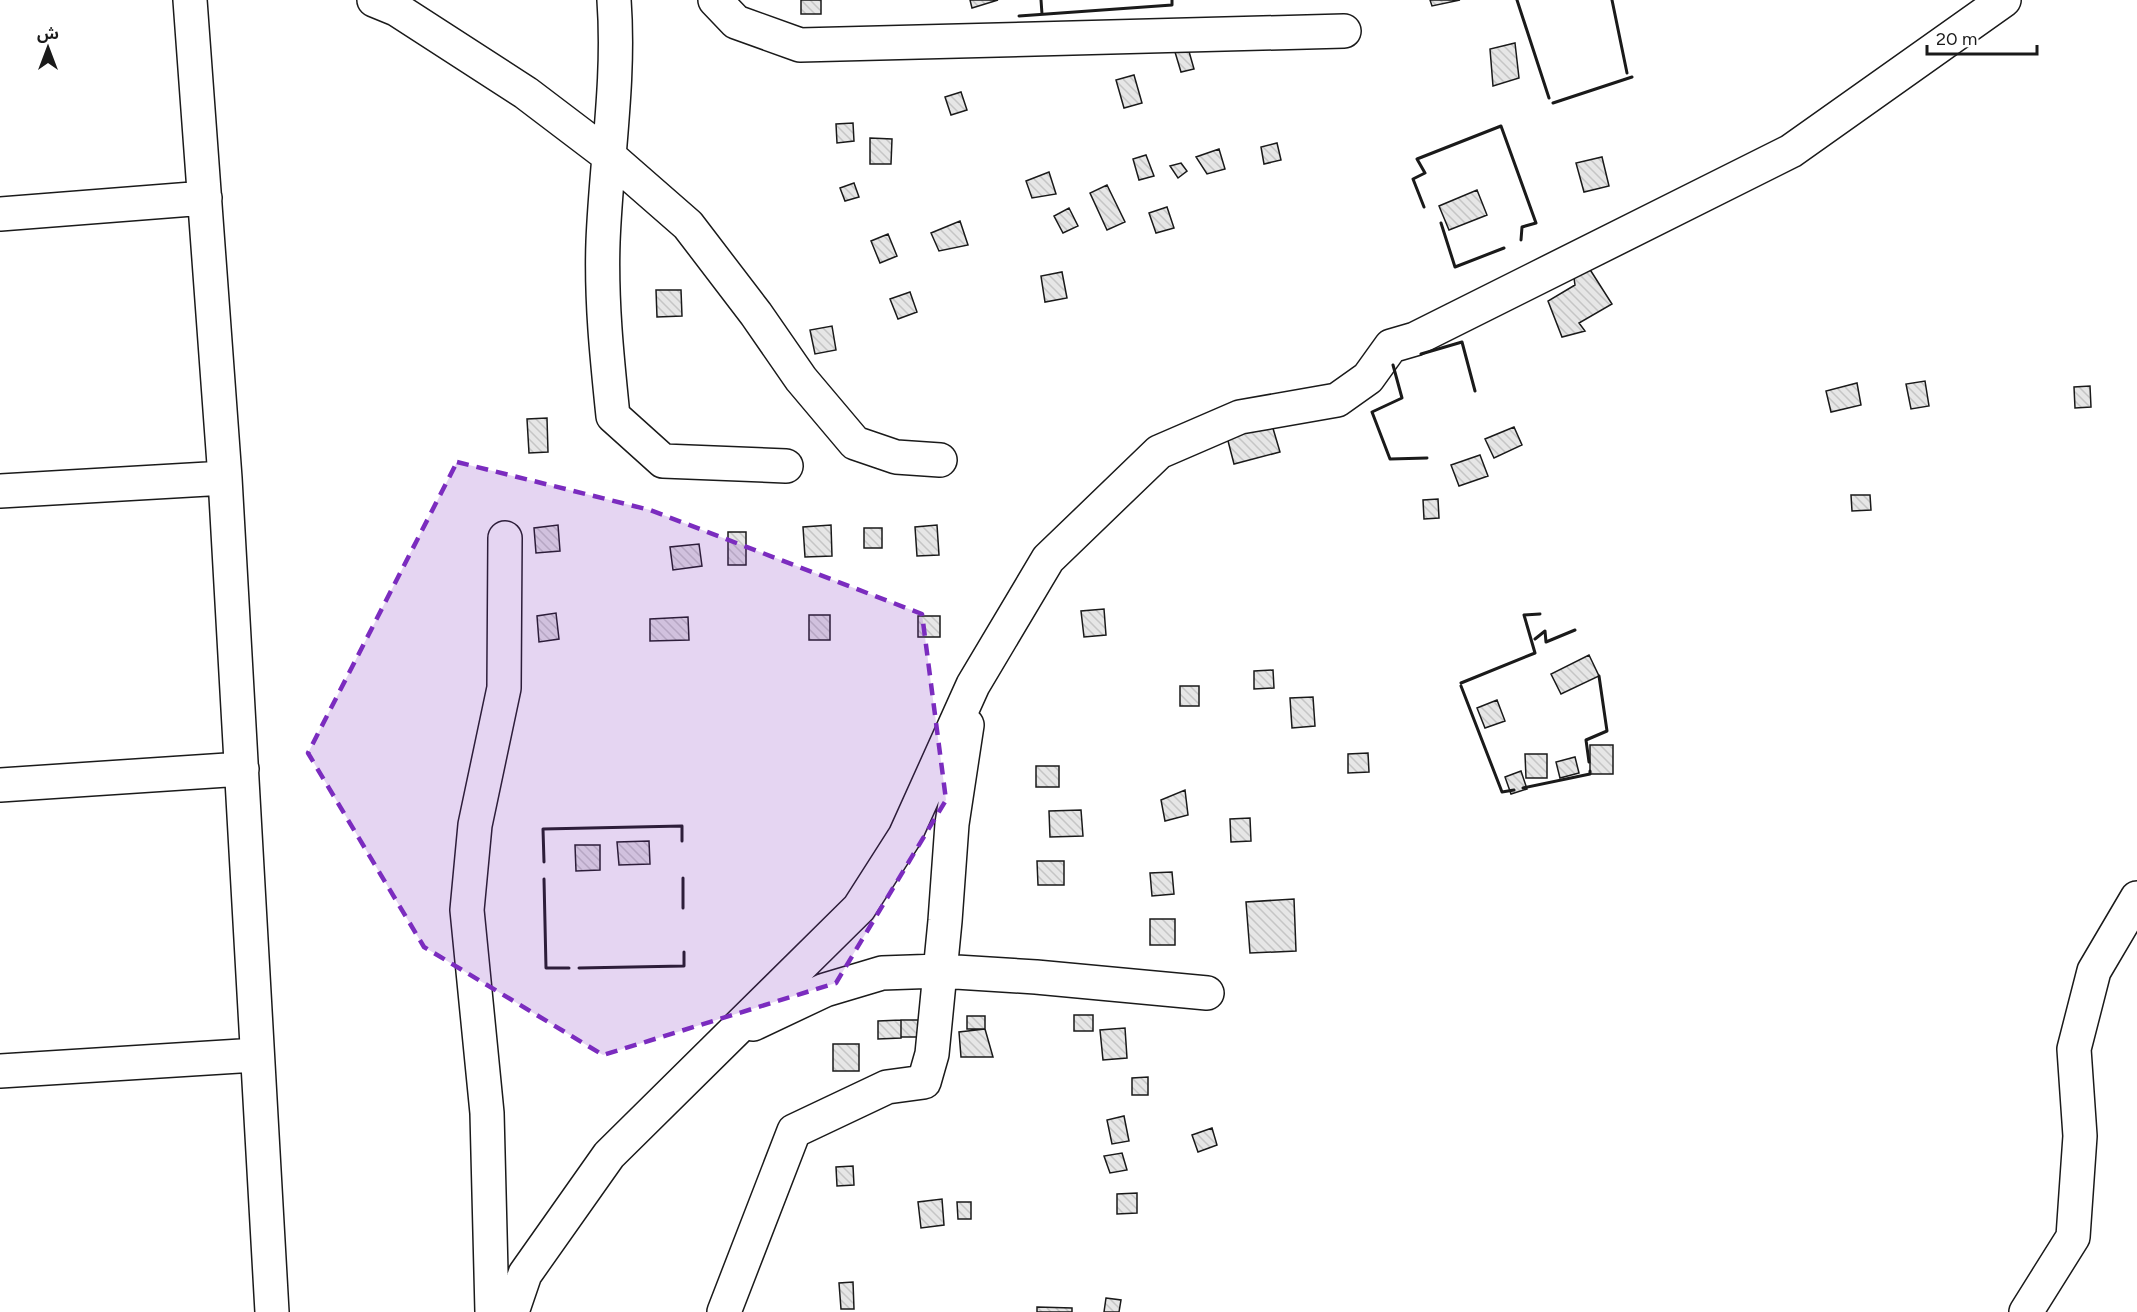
<svg xmlns="http://www.w3.org/2000/svg" width="2137" height="1312" font-family="Figtree,'Noto Sans Arabic',sans-serif">
	<defs>
		<pattern id="building-back-hatch" width="6" height="6" patternUnits="userSpaceOnUse" patternTransform="scale(1.5)"><rect width="6" height="6" fill="#e6e6e6"/><path d="M-1 5l2 2M0 0l6 6M5-1l2 2" fill="none" stroke="#c5c5c5"/></pattern>
	</defs>
	<rect width="100%" height="100%" fill="#fff"/>
	<path fill="url(#building-back-hatch)" stroke="#1a1a1a" stroke-width="1.5" d="M801,0H821V14H801Z
		M970,0H998L972,8Z
		M1430,0H1460L1432,6Z
		M1515,43L1519,78L1493,86L1490,49Z
		M1188,48L1194,69L1181,72L1175,52Z
		M1134,75L1142,103L1124,108L1116,80Z
		M961,92L967,110L951,115L945,97Z
		M853,123L854,141L837,143L836,124Z
		M870,138L892,139L891,164H870Z
		M1277,143L1281,160L1264,164L1261,147Z
		M1219,149L1225,169L1207,174L1196,157Z
		M1146,155L1154,176L1139,180L1133,159Z
		M1602,157L1609,186L1584,192L1576,163Z
		M1181,163L1187,171L1178,178L1170,166Z
		M1049,172L1056,194L1032,198L1026,181Z
		M854,183L859,197L845,201L840,188Z
		M1107,185L1125,222L1107,230L1090,193Z
		M1477,190L1487,215L1449,230L1439,206Z
		M1167,207L1174,228L1156,233L1149,213Z
		M1069,208L1078,226L1063,233L1054,216Z
		M960,221L968,245L939,251L931,233Z
		M888,234L897,256L880,263L871,241Z
		M1589,268L1612,304L1579,323L1585,331L1562,337L1548,301L1575,285L1573,271Z
		M1062,272L1067,298L1045,302L1041,276Z
		M656,290H681L682,316L657,317Z
		M910,292L917,312L898,319L890,299Z
		M832,326L836,350L815,354L810,330Z
		M1925,381L1929,406L1911,409L1906,384Z
		M1857,383L1861,405L1831,412L1826,391Z
		M2090,386L2091,407L2075,408L2074,387Z
		M547,418L548,452L529,453L527,419Z
		M1272,425L1280,452L1234,464L1227,437Z
		M1514,427L1522,445L1494,458L1485,439Z
		M1480,455L1488,476L1459,486L1451,465Z
		M1851,495H1870L1871,510L1852,511Z
		M1438,499L1439,518L1424,519L1423,500Z
		M558,525L560,551L536,553L534,528Z
		M831,525L832,556L805,557L803,527Z
		M937,525L939,555L917,556L915,527Z
		M864,528H882V548H864Z
		M728,532H746V565H728Z
		M699,544L702,566L673,570L670,547Z
		M1104,609L1106,635L1084,637L1081,611Z
		M556,613L559,639L539,642L537,616Z
		M809,615H830V640H809Z
		M918,616H940V637H918Z
		M688,617L689,640L650,641V619Z
		M1589,655L1599,676L1561,694L1551,674Z
		M1273,670L1274,688L1254,689V671Z
		M1180,686H1199V706H1180Z
		M1313,697L1315,726L1292,728L1290,698Z
		M1497,700L1505,721L1485,728L1477,708Z
		M1590,745H1613V774H1590Z
		M1368,753L1369,772L1348,773V754Z
		M1525,754H1547V778H1526Z
		M1575,757L1579,773L1560,778L1556,762Z
		M1036,766H1059V787H1036Z
		M1521,771L1527,789L1511,794L1505,777Z
		M1185,790L1188,815L1165,821L1161,800Z
		M1081,810L1083,836L1050,837L1049,811Z
		M1250,818L1251,841L1231,842L1230,819Z
		M649,841L650,864L619,865L617,842Z
		M575,845H600V870L576,871Z
		M1037,861H1064V885H1038Z
		M1172,872L1174,894L1152,896L1150,873Z
		M1294,899L1296,951L1250,953L1246,902Z
		M1150,919H1175V945H1150Z
		M1074,1015H1093V1031H1074Z
		M967,1016H985V1029H967Z
		M901,1020V1038L878,1039V1021Z
		M901,1020H922L923,1037H901Z
		M1125,1028L1127,1058L1103,1060L1100,1030Z
		M985,1029L993,1057H961L959,1032Z
		M833,1044H859V1071H833Z
		M1148,1077V1095H1132V1078Z
		M1124,1116L1129,1141L1112,1144L1107,1120Z
		M1212,1128L1217,1145L1198,1152L1192,1135Z
		M1122,1153L1127,1170L1110,1173L1104,1156Z
		M853,1166L854,1185L837,1186L836,1167Z
		M1137,1193V1213L1117,1214V1194Z
		M942,1199L944,1225L921,1228L918,1202Z
		M957,1202H971V1219H958Z
		M853,1282L854,1309H841L839,1283Z
		M1106,1298L1121,1300L1119,1312H1104Z
		M1037,1307L1072,1308V1312H1037Z"/>
	<g fill="none" stroke-linecap="round" stroke-linejoin="round">
		<g stroke="#1a1a1a" stroke-width="36">
			<path id="minor" d="M190,0L225,478L272,1312
				M374,0L396,9L526,93L609,156L688,225L756,314L801,379L855,443L896,457L940,460
				M614,0C620,81 606,162 603,242C601,301 607,358 613,416L663,461L786,466
				M715,0L736,22L800,45L1344,31
				M0,214L205,198
				M0,491L225,478
				M0,785L242,769
				M753,1024L825,990L882,973L940,971L1036,977L1207,993
				M0,1071L257,1055
				M492,1312L487,1113L467,910L475,825L504,688L505,538
				M512,1312L525,1274L609,1155L859,908L905,836L973,685L1048,559L1159,452L1240,417L1337,400L1368,378L1391,346L1415,339L1791,151L2004,0
				M724,1312L794,1131L887,1087L924,1082L932,1054L945,921L952,824L967,725
				M2026,1312L2073,1237L2080,1136L2074,1049L2094,971L2137,898"/>
		</g>
		<use href="#minor" stroke="#fff" stroke-width="33"/>
		<path stroke="#1a1a1a" stroke-width="3" d="M1041,0L1042,14
			M1517,0L1549,98
			M1612,0L1627,73
			M1019,16L1172,5V0
			M1553,103L1632,77
			M1424,207L1413,179L1425,173L1417,159L1501,126L1536,223L1522,227L1521,240
			M1441,223L1455,267L1504,248
			M1421,354L1462,342L1475,391
			M1393,365L1402,398L1372,412L1390,459L1427,458
			M1535,639L1545,631L1546,642L1575,630
			M1461,683L1535,653L1524,615L1540,614
			M1461,686L1502,792L1514,790
			M1589,762L1586,740L1607,731L1599,676
			M1523,788L1590,774V771
			M544,862L543,829L682,826V841
			M683,878V908
			M544,879L546,968H569
			M579,968L684,966V952"/>
	</g>
	<path fill="#7b2cbf" fill-opacity="0.2" stroke="#7b2cbf" stroke-width="4.5" stroke-dasharray="12 8" stroke-linejoin="round" d="M457,462L650,510L922,614L946,800L836,983L603,1055L424,947L308,753Z"/>
	<g transform="translate(48 48)" stroke="#ffffff" stroke-width="4.5" paint-order="stroke">
	<path d="M0-4.5L10 22L0 15L-10 22Z" fill="#1a1a1a"/>
	<text y="-9" font-size="16" font-weight="bold" text-anchor="middle" fill="#1a1a1a">ش</text>
	</g>
	<path d="M1927 45v9h110v-9" fill="none" stroke="#1a1a1a" stroke-width="3"/>
	<text x="1936" y="45" font-size="18" fill="#1a1a1a" stroke="#ffffff" stroke-width="4.5" paint-order="stroke">20 m</text>
</svg>
